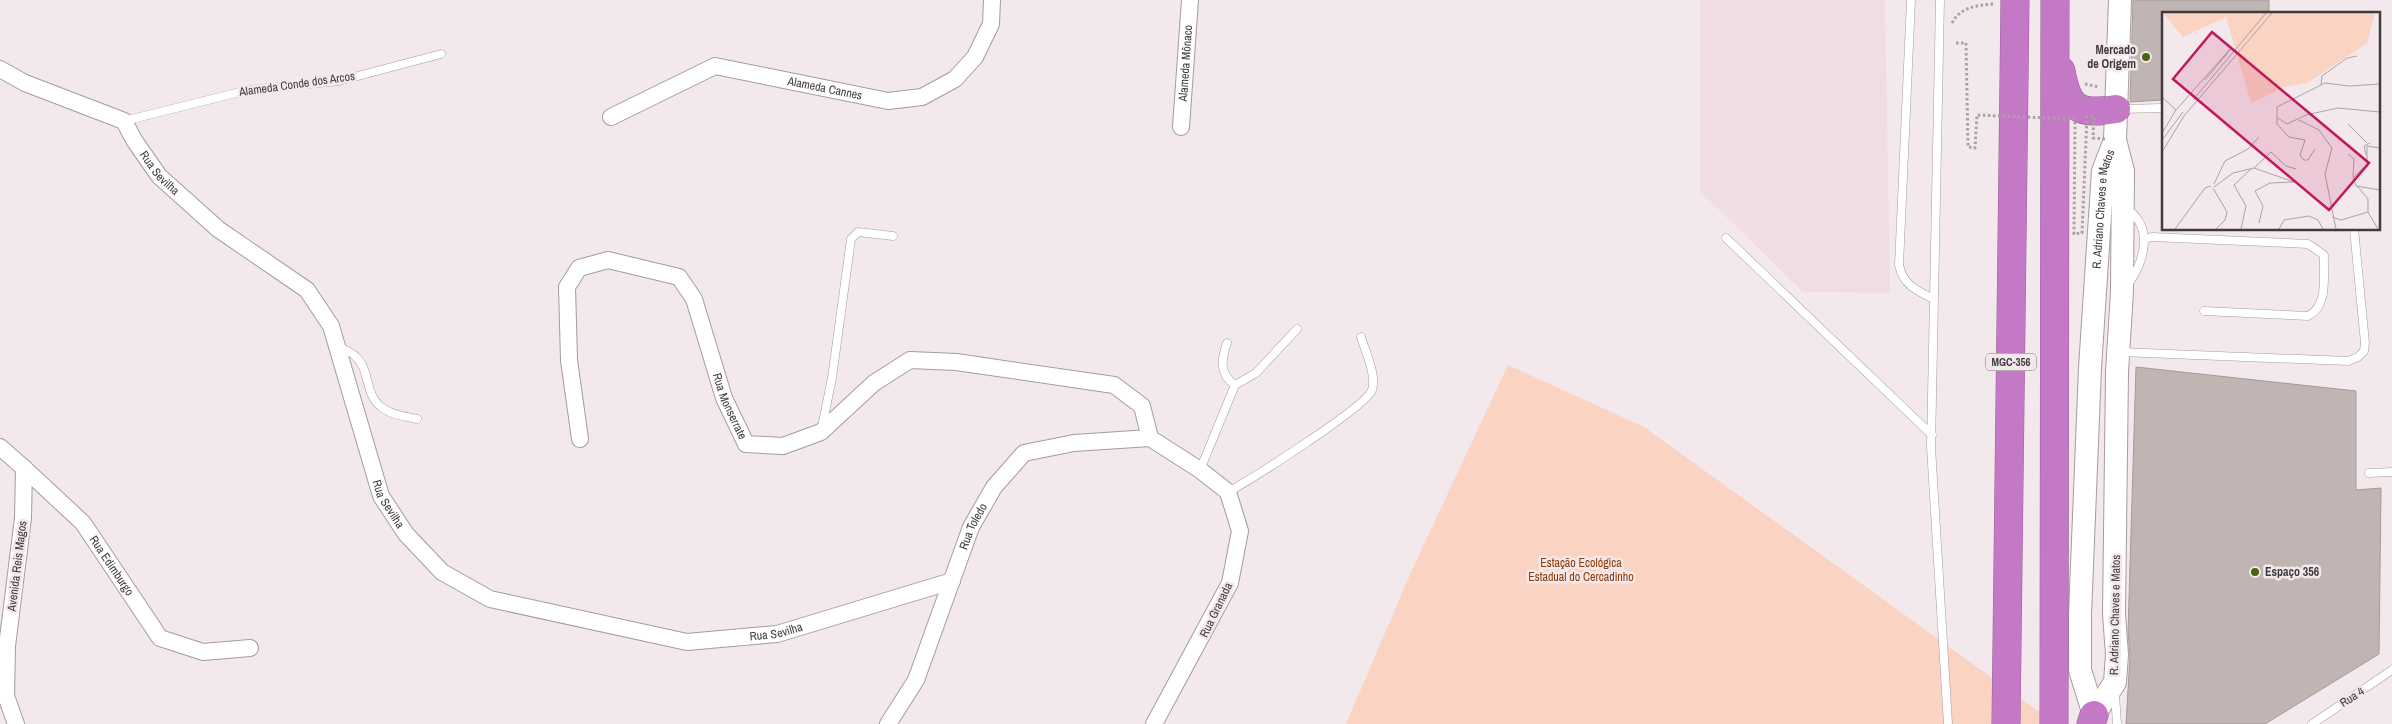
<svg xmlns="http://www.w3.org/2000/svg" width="2392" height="724" font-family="'Archivo Narrow',sans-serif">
	<rect width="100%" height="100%" fill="#f3e8ec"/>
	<path fill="#f0dce4" d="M1700,0H1885L1890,293L1803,292L1700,191Z"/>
	<path fill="#fad3c2" d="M1508,365L1644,427L2056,724H1346L1412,570Z"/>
	<path fill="#c1b5b4" stroke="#a59a99" d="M2133,0H2269V14H2163V100L2130,102Z
		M2136,367L2356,391V490L2381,488L2379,654L2265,724H2126L2130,656L2128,632Z"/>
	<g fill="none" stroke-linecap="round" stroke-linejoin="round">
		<g stroke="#a69ba0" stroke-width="9">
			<path id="lane" d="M1911,0L1899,265C1903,285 1917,291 1934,299
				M1940,0L1931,447L1948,724
				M2120,109L2163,108
				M124,121L248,90L339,81L441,54
				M2125,208C2154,225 2145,260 2129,283
				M1726,238L1932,435
				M2145,239L2152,237L2308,244L2324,255C2323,275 2329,306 2308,316L2204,311
				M1227,343C1221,360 1219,374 1235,385L1256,373L1297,329
				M339,347C345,350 352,352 356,357C370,370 365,394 380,406C390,415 404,416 417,419
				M2120,352L2348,361L2358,357L2364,351L2365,343L2354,229
				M822,427L832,378L851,239L858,232L893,236
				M1200,470L1235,385
				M2369,473L2392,472
				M1228,492C1250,480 1366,407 1372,390C1377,375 1365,351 1361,337
				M2115,694L2117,724
				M2312,724L2392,670"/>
		</g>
		<g stroke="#a69ba0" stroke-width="18">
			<g id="street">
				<path id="s1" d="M0,69L25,83L124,121L134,140L159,176L218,229L307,290L331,326L381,496L406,534L442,572L490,599L687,642L777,634L952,581"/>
				<path id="s2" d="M611,117L715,66L888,101L922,97L955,79L975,57L991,24L992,0"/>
				<path id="s3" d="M1181,127L1190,0"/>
				<path d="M1150,438L1200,470L1228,492L1240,531L1230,583L1154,724"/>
				<path id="s4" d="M580,439L569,360L567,287L579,268L608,260L679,277L694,299L724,398L746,444L783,446L821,432L874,383L910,360L956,362L1114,385L1142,406L1150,438"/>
				<path d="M0,447L24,468L23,518L7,646L6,696L16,724"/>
				<path id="s5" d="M24,468L83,523L160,638L203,652L250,648"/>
				<path id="s6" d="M888,724L916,680L971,527L994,487L1024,453L1074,443L1150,438"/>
			</g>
		</g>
		<g stroke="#a69ba0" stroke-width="24">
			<g id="secondary">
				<path d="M2094,715L2115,682L2117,655L2114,614L2117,372L2122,291L2123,171L2115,140L2120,0"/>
				<path id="s7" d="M2094,715L2080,670V615L2090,368L2103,171L2115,140"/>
			</g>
		</g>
		<g stroke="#956495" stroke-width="29">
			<path id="highway" d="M2061,71C2068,110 2079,115 2116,109
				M2006,724L2015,0
				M2054,724L2055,0
				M2091,724L2094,715"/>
		</g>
		<path stroke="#a9a1a3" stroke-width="3" stroke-dasharray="2.5 2.5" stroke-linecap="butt" d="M1952,23C1960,7 1978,5 1994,4
			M2085,84L2099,87"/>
		<use href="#lane" stroke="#fff" stroke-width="8"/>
		<use href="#street" stroke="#fff" stroke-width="16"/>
		<use href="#secondary" stroke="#fff" stroke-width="22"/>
		<use href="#highway" stroke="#c379c5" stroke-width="28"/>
		<path stroke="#a9a1a3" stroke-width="3" stroke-dasharray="2.5 2.5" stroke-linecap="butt" d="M1956,43H1966L1968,147L1975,148L1977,115L2075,119L2074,234L2082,233L2087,117L2094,116L2093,138L2105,139"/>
	</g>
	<g fill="#4b6312" stroke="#f3e8ec" stroke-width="2">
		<circle cx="2146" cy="57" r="5"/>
		<circle cx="2255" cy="572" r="5"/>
	</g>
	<g text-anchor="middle" stroke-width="5" stroke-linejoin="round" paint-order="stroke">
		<rect fill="#f3e8ec" stroke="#767072" stroke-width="1" x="1986" y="353.5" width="50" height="17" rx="4"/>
		<g font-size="11" font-weight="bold" fill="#403c3d">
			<text x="2011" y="366">MGC-356</text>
		</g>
		<g font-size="12" font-weight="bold" fill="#403c3d" stroke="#f3e8ec" text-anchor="end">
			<text x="2136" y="54">Mercado<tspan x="2136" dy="14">de Origem</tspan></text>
			<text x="2265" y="576" text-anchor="start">Espaço 356</text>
		</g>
		<g font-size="12" fill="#403c3d" stroke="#f3e8ec">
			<text dy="4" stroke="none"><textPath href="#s3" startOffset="64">Alameda Mônaco</textPath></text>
			<text transform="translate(297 84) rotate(-8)" y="4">Alameda Conde dos Arcos</text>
			<text dy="4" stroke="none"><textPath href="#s2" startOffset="228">Alameda Cannes</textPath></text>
			<text dy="4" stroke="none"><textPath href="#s1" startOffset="198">Rua Sevilha</textPath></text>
			<text dy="4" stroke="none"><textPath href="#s7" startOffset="509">R. Adriano Chaves e Matos</textPath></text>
			<text dy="4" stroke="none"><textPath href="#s4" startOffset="418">Rua Monserrate</textPath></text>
			<text dy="4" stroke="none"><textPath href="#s1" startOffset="618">Rua Sevilha</textPath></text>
			<text dy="4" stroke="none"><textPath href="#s6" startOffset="216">Rua Toledo</textPath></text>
			<text transform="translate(17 566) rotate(-83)" y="4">Avenida Reis Magos</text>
			<text dy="4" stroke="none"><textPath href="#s5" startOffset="132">Rua Edimburgo</textPath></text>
			<text transform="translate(1216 610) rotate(-64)" y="4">Rua Granada</text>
			<text transform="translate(2115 615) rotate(-89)" y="4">R. Adriano Chaves e Matos</text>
			<text dy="4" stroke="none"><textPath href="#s1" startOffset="1052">Rua Sevilha</textPath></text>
			<text transform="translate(2352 697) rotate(-33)" y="4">Rua 4</text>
		</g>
		<g font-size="12" fill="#8c3a06" stroke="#f3e8ec">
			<text x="1581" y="567">Estação Ecológica<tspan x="1581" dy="14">Estadual do Cercadinho</tspan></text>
		</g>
	</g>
	<g transform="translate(2162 12)">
		<rect width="218" height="218" fill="#f3e8ec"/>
		<path d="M1,1H213L205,31L145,71L122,75L89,91L64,5L21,25Z" fill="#fad3c2"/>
		<path fill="none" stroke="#aba3a6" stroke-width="1" d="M43,68L69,37M159,73L160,64L185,46L195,44M0,85L14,98M31,88L104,1M116,106L125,112L144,103L176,96L218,100M137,108L157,118L170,136L163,162L174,217M186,112L205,131M0,121L14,98L69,36M0,128L21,100M218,136L205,134V152L191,166L194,174L218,178M153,137L146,148H142L138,143L143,128L127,125L115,112V95L163,71L187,74L218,72M0,140L22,104L110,1M186,142L192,147L191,165M204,143L202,134L208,131M92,156L109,140L124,154L134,157M52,172L63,149L86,137L97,125M52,175L71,161L92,156L132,170M196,175L206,187V200L216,217M51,176L65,200L63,208L54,217M170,205L179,208L206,200M97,211L101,194L93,179L108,171L132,170M13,217L43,176L49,174M79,217L84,194L72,173L90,156M117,217L122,208L147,204L156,208L161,217"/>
		<path fill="#c2185b" fill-opacity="0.15" stroke="#c2185b" stroke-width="2.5" d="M50,20L207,151L167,198L11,67Z"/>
		<rect width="218" height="218" fill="none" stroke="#403c3d" stroke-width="2.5"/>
	</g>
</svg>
